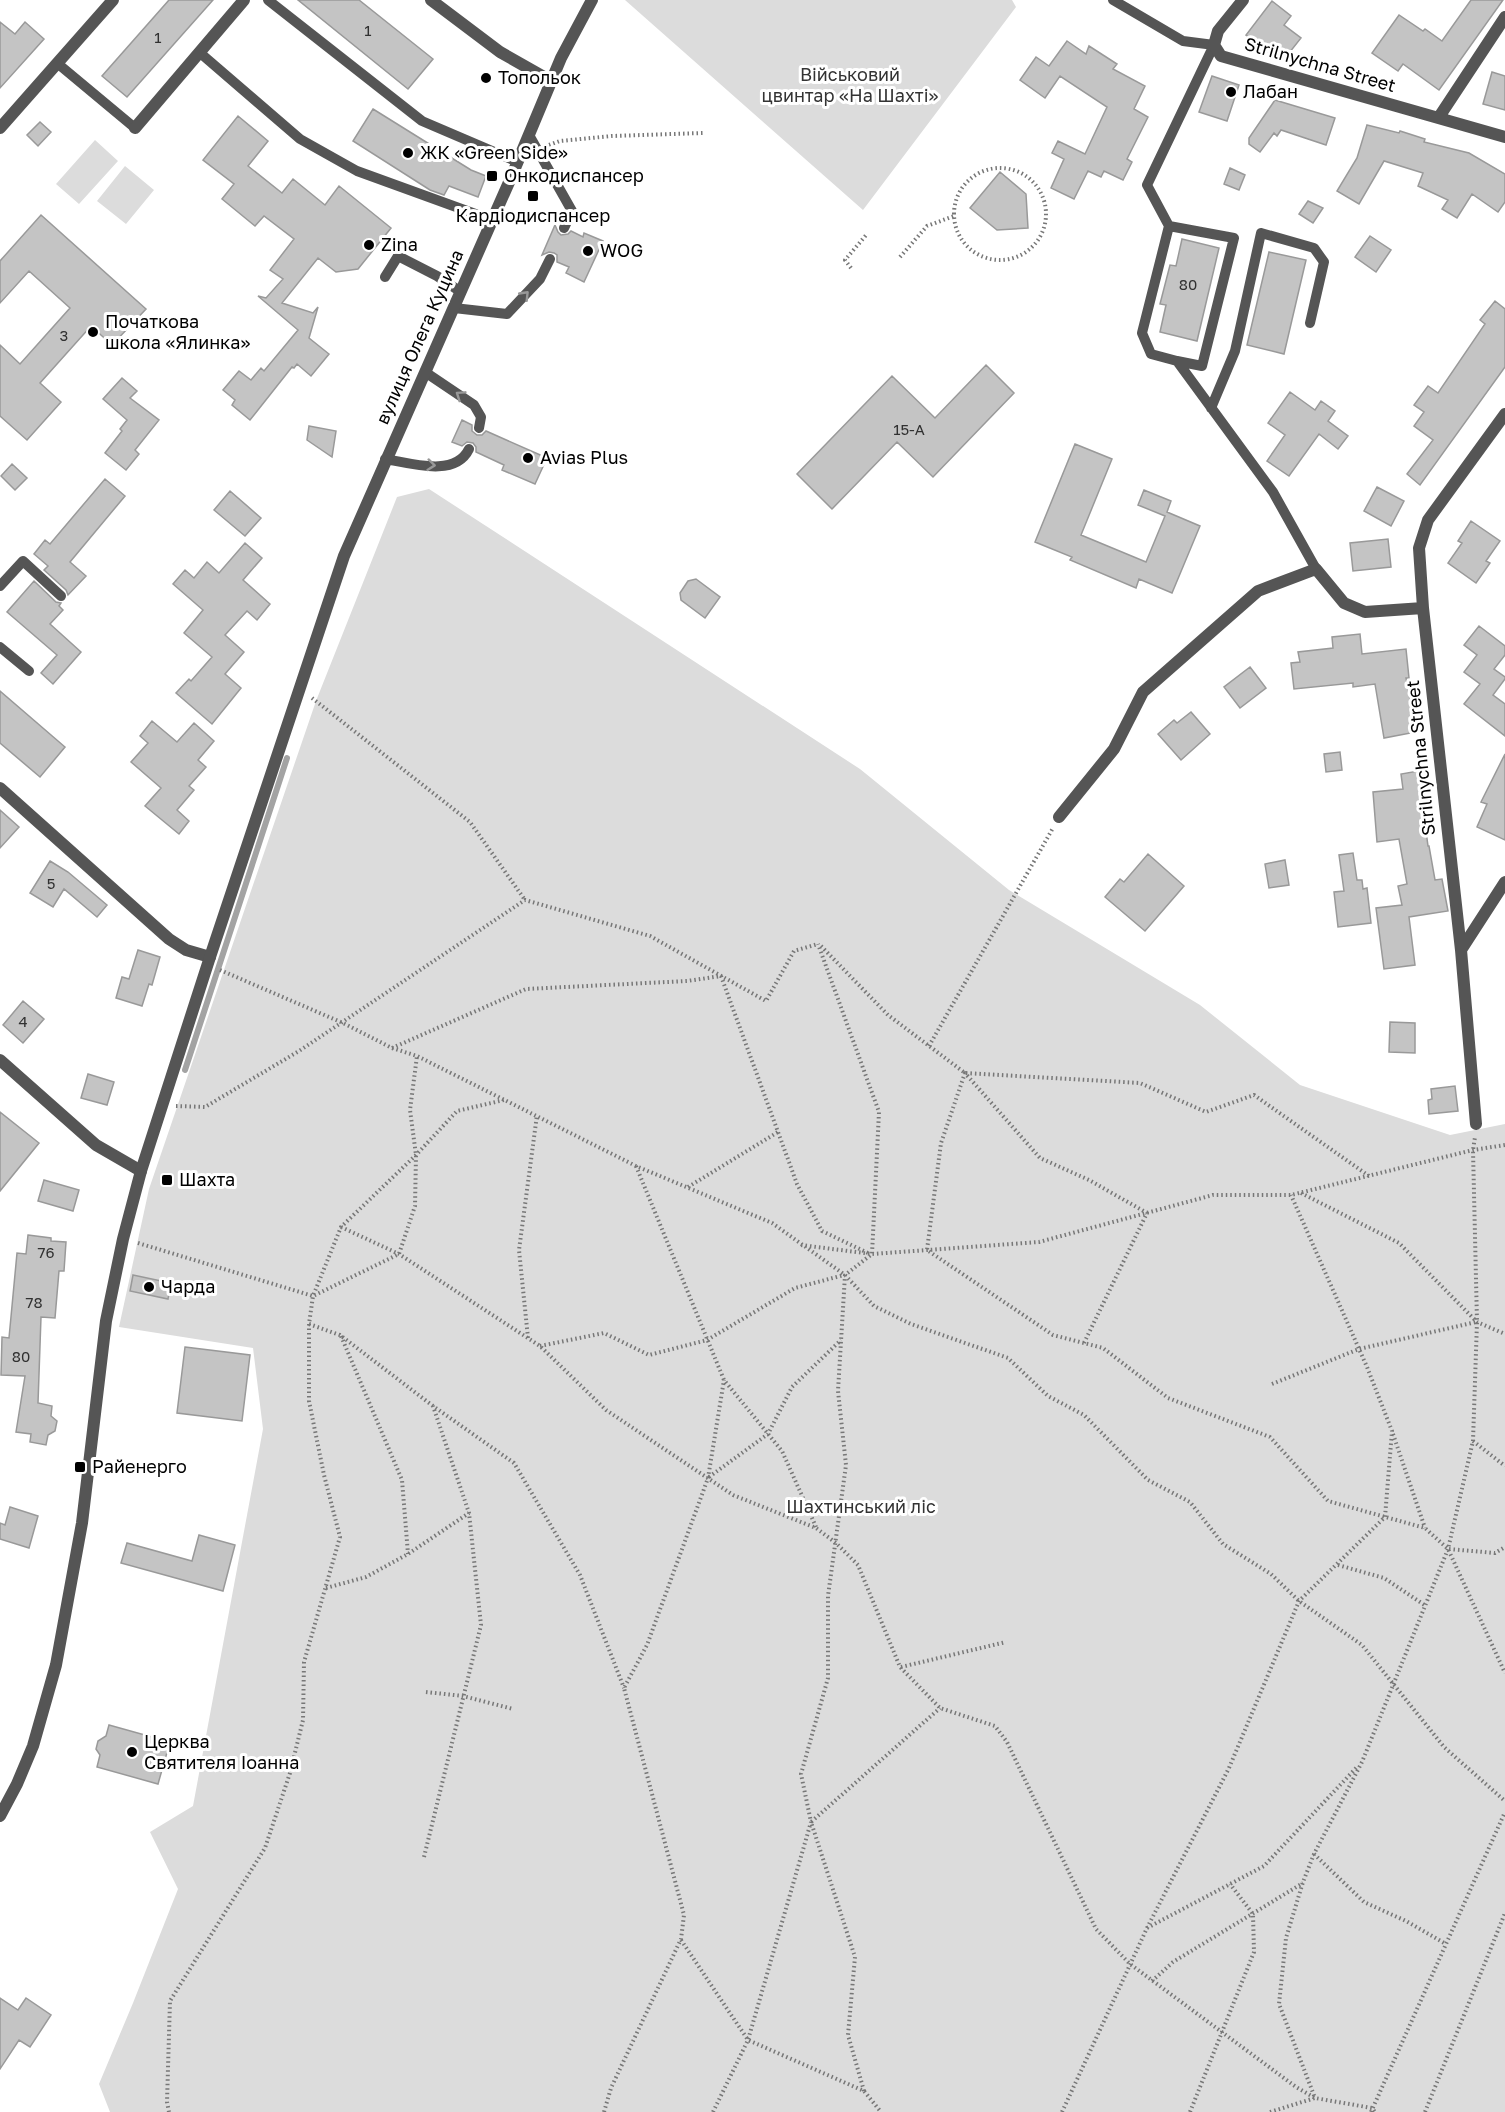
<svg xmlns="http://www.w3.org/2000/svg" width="1505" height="2112" font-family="'Golos Text',sans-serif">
	<rect width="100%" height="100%" fill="#fff"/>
	<path fill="#dcdcdc" d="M625,0H1012L1016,7L863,210Z
		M95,140L118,161L79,204L56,184Z
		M125,166L154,190L126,224L97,201Z
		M429,489L860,769L1009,890L1200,1005L1300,1085L1450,1135L1505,1124V2112H110L99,2084L133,2003L178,1889L150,1832L193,1806L263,1429L253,1348L119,1327L149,1189L316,701L397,497Z"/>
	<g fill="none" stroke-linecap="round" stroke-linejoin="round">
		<path stroke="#a3a3a3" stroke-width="6" d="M185,1070L287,758"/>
	</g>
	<path fill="#c4c4c4" stroke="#999" stroke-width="1.5" d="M169,0H213L127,97L102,76Z
		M298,0H359L433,59L408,89Z
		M1471,0H1503L1439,90L1403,64L1398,71L1372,53L1399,15L1423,31L1425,29L1442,41Z
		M1272,1L1291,16L1284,25L1301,38L1286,57L1276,49L1271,55L1246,35Z
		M0,22L15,34L25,22L44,39L0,88Z
		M1067,41L1086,54L1089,46L1117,64L1113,69L1145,86L1134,109L1148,117L1127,159L1132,162L1123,180L1104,171L1101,177L1088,171L1074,199L1051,188L1064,159L1052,153L1058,141L1085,154L1107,107L1060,76L1045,98L1020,80L1036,57L1049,66Z
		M1492,72L1505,76V110L1483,104Z
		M1212,76L1239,85L1227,121L1199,112Z
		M1275,100L1335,118L1326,145L1281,130L1277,136L1274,133L1260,152L1249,144V138Z
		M373,109L471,170L486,176L478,197L449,186L444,195L430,190L353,141Z
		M238,116L268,141L248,166L282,193L293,179L325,205L339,186L391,228L358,269L336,272L318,258L282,303L313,313L318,307L309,338L329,354L311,376L297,364L294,368L292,367L250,420L232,405L235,400L223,390L239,371L251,380L261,368L264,371L298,330L258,296L266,298L283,279L270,270L294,239L264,216L255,226L222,199L234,184L203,160Z
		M40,122L51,132L38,146L27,135Z
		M1367,125L1399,133L1400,131L1425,139L1424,142L1469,153L1505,174V202L1498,212L1472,194L1457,218L1442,209L1448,200L1418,186L1423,173L1384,161L1359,204L1337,191L1357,158Z
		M1230,168L1245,175L1239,190L1224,184Z
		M1000,172L1026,194L1028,228L997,230L970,208Z
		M1308,201L1323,208L1313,223L1299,214Z
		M41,215L146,309L112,345L91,326L40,383L61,402L27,440L0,416V345L20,364L70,308L29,271L0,303V261Z
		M555,225L558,232L561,235L568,234L571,231L583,237L584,233L603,241L584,282L566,273L569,267L557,262V255L554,253L549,252L542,255Z
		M1370,236L1391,250L1376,272L1355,257Z
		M1182,239L1219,248L1197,341L1160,332L1166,305L1160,304L1170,265L1176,266Z
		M1269,252L1306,260L1284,354L1247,345Z
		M1495,301L1505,309V367L1420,485L1407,474L1433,440L1414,426L1424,412L1414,405L1428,386L1438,393L1485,324L1480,320Z
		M986,365L1014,393L933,477L897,442L832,509L797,474L892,376L935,418Z
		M122,378L137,391L130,398L159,420L135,450L139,454L126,470L105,453L122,431L120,429L127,420L103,399Z
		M1290,392L1315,410L1321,401L1335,411L1328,421L1348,436L1338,449L1319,434L1289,476L1267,461L1285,435L1268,423Z
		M462,420L472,425V431L477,435H482L486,431L547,458L535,484L502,470L504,465L476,452V447L473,443L467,442L462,446L452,442Z
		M309,426L336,431L332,457L307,440Z
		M1075,444L1112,459L1081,535L1146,562L1165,516L1138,505L1144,490L1171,501L1167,512L1200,526L1172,593L1139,579L1136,588L1070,560L1072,557L1035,542Z
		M12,464L27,478L15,490L1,476Z
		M105,479L125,496L70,562L86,576L68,595L66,590L44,570L48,566L34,554L45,540L50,544Z
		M1377,487L1404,501L1391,526L1364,511Z
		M230,491L261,518L245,536L214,510Z
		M1471,521L1500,541L1486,561L1490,563L1476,583L1448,563L1462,543L1458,541Z
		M1388,539L1391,567L1353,571L1350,543Z
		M245,543L262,558L243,580L270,604L257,620L247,611L225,635L244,652L225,674L241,688L212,724L176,693L189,679L191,681L212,657L184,633L203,610L173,584L185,570L194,578L207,562L219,573Z
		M696,579L720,597L705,618L681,600L680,593L688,581Z
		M34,581L56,602L61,603L59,606L63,610L50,624L81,652L53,684L41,673L57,655L7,612Z
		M1479,626L1505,646V655L1494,669L1505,677V679L1493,695L1505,704V736L1464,704L1480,684L1464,672L1477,655L1464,645Z
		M1360,634L1362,654L1406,649L1409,678H1406L1416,732L1384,738L1375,684L1353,687V683L1294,689L1291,663L1300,662L1298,652L1333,648L1332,637Z
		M1250,667L1266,688L1240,708L1224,687Z
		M0,691L65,747L40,777L0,743Z
		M1191,712L1210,734L1181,760L1158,734L1174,720L1177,723Z
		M152,721L177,742L194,723L214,741L198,760L206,767L189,786L194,790L177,810L189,821L179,834L145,806L161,788L131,762L148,743L140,736Z
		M1340,752L1342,770L1326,772L1324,754Z
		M1505,754V840L1477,827L1487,804L1481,802Z
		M1418,771L1428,846H1429L1435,880L1442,879L1448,911L1409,917L1415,965L1384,969L1376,908L1402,905L1398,886L1407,884L1399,839L1377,842L1373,792L1403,789L1401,774Z
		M0,810L19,827L0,848Z
		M1353,853L1357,880H1362L1363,889L1367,888L1371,923L1338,927L1334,892L1344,891L1339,855Z
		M1148,854L1184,886L1145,931L1105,897L1120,879L1124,882Z
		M1285,860L1289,885L1269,888L1265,864Z
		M50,861L68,872L107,905L97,917L64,889L53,907L30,893Z
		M138,950L160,957L152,985L149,984L142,1006L116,998L122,977L129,979Z
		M23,1001L44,1019L23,1043L3,1025Z
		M1390,1022L1415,1023V1053L1389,1052Z
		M88,1074L114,1082L107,1105L81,1098Z
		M1455,1086L1458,1111L1429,1114L1428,1100L1432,1099L1431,1089Z
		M0,1112L39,1143L0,1191Z
		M44,1180L79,1190L73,1211L38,1201Z
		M28,1235L51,1238V1241L66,1242L64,1271H59L55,1318L41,1317L38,1403L52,1406L51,1416L57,1421L55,1431L48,1435L46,1445L30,1442L31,1434L16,1432L25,1376L1,1375L2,1337L9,1338L17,1253L26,1254Z
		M133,1275L171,1283L168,1299L130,1291Z
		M185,1347L250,1355L242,1421L177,1413Z
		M10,1507L38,1516L29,1548L0,1539V1523L5,1525Z
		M199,1535L235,1545L223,1591L121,1563L127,1543L192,1561Z
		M109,1725L170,1742L158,1784L97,1767L100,1755L96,1749L98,1741L106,1736Z
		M0,1998L18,2010L26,1998L51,2015L30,2047L19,2040L0,2069Z"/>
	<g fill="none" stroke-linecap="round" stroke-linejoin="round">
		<path stroke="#777" stroke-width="4" stroke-dasharray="1.5 3" stroke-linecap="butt" d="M549,145L560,141L612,136L703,133
			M954 214a46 46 0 1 1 92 0a46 46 0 1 1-92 0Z
			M900,257L927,226L954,216
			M851,268L845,260L867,234
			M312,698L470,822L525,900
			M821,946L888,1015L965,1073L1140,1083L1206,1112L1254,1095L1369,1176
			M220,970L343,1023L392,1048L417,1056L636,1166L772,1223L845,1275L874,1306L911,1324L1008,1358L1048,1396L1084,1415L1148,1480L1190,1502L1223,1544L1271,1574L1299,1601L1362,1645L1444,1747L1505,1801
			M929,1046L1053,828
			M392,1048L526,989L687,981L721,976L797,1184L822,1231L868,1253
			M176,1106L205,1107L299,1051L525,900L650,936L766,1001L794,951L818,944
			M636,1166L724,1380L782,1451L816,1527
			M688,1187L778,1132
			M1301,1193L1399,1243L1477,1322L1505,1334
			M341,1227L399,1254L540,1346L606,1410L733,1495L816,1528L836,1543L858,1565L900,1667L940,1708L995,1726L1007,1742L1096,1929L1130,1964L1296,2087L1315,2098L1372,2108L1375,2112
			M138,1243L313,1296L341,1227L416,1155L457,1111L504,1100
			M801,1245L872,1254L1039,1242L1213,1195H1291L1473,1150L1505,1145
			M309,1324L340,1335L433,1406L514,1463L580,1575L624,1688
			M341,1336L402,1480L408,1554
			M528,1338L519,1250L537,1115
			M1084,1343L1147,1213L1089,1180L1040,1158L965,1073L941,1143L927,1250L1053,1335L1103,1348L1168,1398L1270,1437L1328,1501L1425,1528L1448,1549L1505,1673
			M540,1346L604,1333L649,1355L707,1340L795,1288L844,1275
			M1272,1384L1359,1349L1476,1322
			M1393,1434L1425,1528
			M1473,1441L1505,1466
			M709,1477L768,1434L792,1387L841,1340
			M1449,1549L1495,1553L1505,1547
			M1338,1565L1384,1578L1426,1606
			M326,1588L366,1577L408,1554L469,1513
			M901,1667L1006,1642
			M426,1692L463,1696L513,1709
			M1314,1854L1364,1902L1406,1921L1446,1944
			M424,1857L481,1625L469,1513L433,1406
			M1147,1928L1264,1866L1357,1767
			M681,1940L748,2040L864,2091L881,2112
			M1152,1981L1173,1962L1303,1883
			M864,2091L848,2035L855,1957L811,1822L940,1708
			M169,2112L167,2102L170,2001L265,1848L290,1773L303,1720L304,1662L340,1537L324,1475L309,1401V1324L313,1296L399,1254L415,1206L416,1155L410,1110L417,1056
			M604,2112L611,2088L681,1939L684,1915L624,1688L647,1645L708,1478L724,1380
			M713,2112L748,2040L811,1822L801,1774L828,1678V1596L846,1465L838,1391L845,1275L872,1254L879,1112L818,944
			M1062,2112L1147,1928L1229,1768L1299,1601L1385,1517L1392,1431L1367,1367L1291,1195
			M1190,2112L1254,1952L1253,1914L1230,1884
			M1270,2112L1315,2098L1279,2004L1286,1938L1303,1882L1314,1854L1362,1762L1448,1549L1473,1441L1477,1322L1473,1150L1475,1137
			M1371,2112L1505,1812
			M1425,2112L1505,1913"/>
		<path stroke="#555" stroke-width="10" d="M268,0L422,121L518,162
			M1113,0L1183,41L1214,45L1147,185L1169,226L1142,333L1151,354L1177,361L1273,492L1316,569
			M199,52L300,139L357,171L492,220
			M57,63L135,128
			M529,135L572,211L564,228
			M1169,226L1234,238L1202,366L1177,361
			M385,277L398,256L437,276L461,292
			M454,308L507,314L540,279L550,259
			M425,372L474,405L481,417L479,428
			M1211,408L1235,351L1261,233L1314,248L1324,262L1310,323
			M385,459C410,463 455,478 469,449
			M0,586L23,561L61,596
			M0,647L29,671"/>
		<path stroke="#555" stroke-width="12" d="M431,0L500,52L551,81
			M1243,0L1218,31L1214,45L1221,56L1505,137
			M1439,117L1505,17
			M0,128L113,0
			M135,128L244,0
			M0,788L169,939L186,950L210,957
			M1059,817L1114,749L1143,692L1258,591L1316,569L1344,603L1365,612L1423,608
			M1461,950L1505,882
			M0,1060L96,1145L141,1171
			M1476,1124L1461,950L1423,608L1419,548L1428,520L1505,414"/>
		<path stroke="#555" stroke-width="12" d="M0,1816L17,1784L33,1746L56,1665L82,1523L106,1321L123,1239L141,1171L210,957L344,556L510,180L561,58L592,0"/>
	</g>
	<defs><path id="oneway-chevron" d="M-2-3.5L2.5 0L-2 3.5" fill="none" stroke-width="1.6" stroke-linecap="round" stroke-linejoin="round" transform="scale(1.5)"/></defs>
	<g stroke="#999">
		<use href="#oneway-chevron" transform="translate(525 295) rotate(-46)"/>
		<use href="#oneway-chevron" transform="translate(460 395) rotate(-146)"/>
		<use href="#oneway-chevron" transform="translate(431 465) rotate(6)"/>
	</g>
	<g fill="#000" stroke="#fff" stroke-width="2">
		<circle cx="486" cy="78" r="6"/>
		<circle cx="1231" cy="92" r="6"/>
		<circle cx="408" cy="153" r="6"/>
		<rect x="486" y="170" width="12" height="12" rx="3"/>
		<rect x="527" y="190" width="12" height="12" rx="3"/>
		<circle cx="369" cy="245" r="6"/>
		<circle cx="588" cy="251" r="6"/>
		<circle cx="93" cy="332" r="6"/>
		<circle cx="528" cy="458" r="6"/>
		<rect x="161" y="1174" width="12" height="12" rx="3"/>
		<circle cx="149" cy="1287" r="6"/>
		<rect x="74" y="1461" width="12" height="12" rx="3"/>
		<circle cx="132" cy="1752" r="6"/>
	</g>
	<g text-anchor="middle" stroke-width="6" stroke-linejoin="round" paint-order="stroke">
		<g font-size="15" fill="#313131">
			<text x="368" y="36">1</text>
			<text x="158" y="43">1</text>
			<text x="1188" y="290">80</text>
			<text x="64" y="341">3</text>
			<text x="909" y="435">15-А</text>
			<text x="51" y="889">5</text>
			<text x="23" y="1027">4</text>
			<text x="46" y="1258">76</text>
			<text x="34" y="1308">78</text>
			<text x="21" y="1362">80</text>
		</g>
		<g font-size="18" fill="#000" stroke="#fff">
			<text transform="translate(1320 65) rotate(16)" y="6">Strilnychna Street</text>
			<text transform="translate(420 337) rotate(-66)" y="6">вулиця Олега Куцина</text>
			<text transform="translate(1421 758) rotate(-96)" y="6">Strilnychna Street</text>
		</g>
		<g font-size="18" fill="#333" stroke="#fff">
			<text x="850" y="81">Військовий<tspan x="850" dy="21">цвинтар «На Шахті»</tspan></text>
			<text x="861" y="1513">Шахтинський ліс</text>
		</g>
		<g font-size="18" fill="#000" stroke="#fff" text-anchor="start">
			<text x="498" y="84">Топольок</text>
			<text x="1243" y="98">Лабан</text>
			<text x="420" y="159">ЖК «Green Side»</text>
			<text x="504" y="182">Онкодиспансер</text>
			<text x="533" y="222" text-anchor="middle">Кардіодиспансер</text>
			<text x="381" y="251">Zina</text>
			<text x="600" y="257">WOG</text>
			<text x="105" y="328">Початкова<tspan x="105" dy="21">школа «Ялинка»</tspan></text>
			<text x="540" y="464">Avias Plus</text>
			<text x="179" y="1186">Шахта</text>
			<text x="161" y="1293">Чарда</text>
			<text x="92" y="1473">Райенерго</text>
			<text x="144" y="1748">Церква<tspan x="144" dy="21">Святителя Іоанна</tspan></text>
		</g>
	</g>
</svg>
